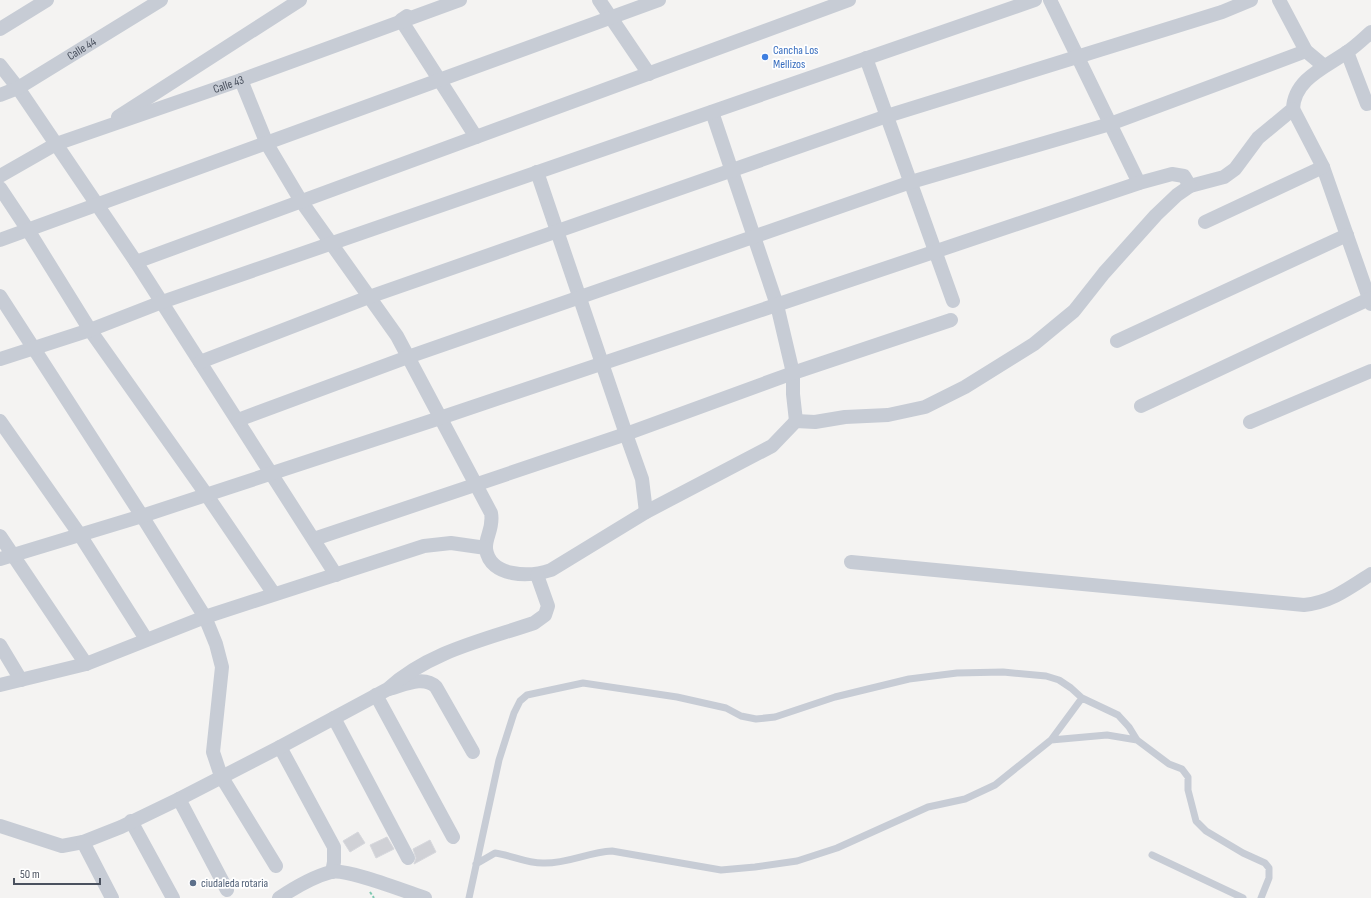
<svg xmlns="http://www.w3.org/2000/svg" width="1371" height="898" font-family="'Sofia Sans Condensed',sans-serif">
	<rect width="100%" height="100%" fill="#f4f3f2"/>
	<path fill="#d0d1d6" stroke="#d7d8dd" d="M358,832L365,843L350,852L343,841Z
		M387,837L394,849L376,858L370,845Z
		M430,840L436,852L414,864L416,858L413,849Z"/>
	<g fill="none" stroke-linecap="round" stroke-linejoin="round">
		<path stroke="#7fc9b1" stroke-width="2" stroke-dasharray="3 2" stroke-linecap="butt" d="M370,892L374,898"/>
		<path stroke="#c7ccd5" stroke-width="7" d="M1082,698L1051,740L1107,735L1137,740
			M1152,855L1243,898
			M476,864L495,853C511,855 525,863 543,863C567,864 588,852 612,851L721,870L755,867L797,861L837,848L928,807L965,799L995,785L1051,740
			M469,898L499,760L514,713L520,701L527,695L583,683L677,697L726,708L741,716L756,719L775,717L835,697L909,679L957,673L1003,672L1046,676L1059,680L1071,688L1082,698L1118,715L1129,727L1137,740L1169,764L1182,769L1188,777V790L1196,821L1206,831L1243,853L1265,863L1269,868V878L1261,898"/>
		<g stroke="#c7ccd5" stroke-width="14">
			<path d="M599,0L649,74"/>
			<path d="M1050,0L1139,183"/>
			<path d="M1279,0L1306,51L1324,66"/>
			<path d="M407,16L401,20L476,137"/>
			<path d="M0,29L47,0"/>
			<path d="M1347,52L1367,104"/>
			<path d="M866,58L953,301"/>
			<path d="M0,65L18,88L136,262L336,575"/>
			<path d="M241,80L267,144L301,201L397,336L491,513C494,528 485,537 486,549C490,578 531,577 551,570L646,512L772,446L796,421L815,422L845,417L888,415L925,407L965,387L1034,344L1074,311L1104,273L1156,215L1177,195L1190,186L1224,177L1235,169L1258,138L1293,109C1294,79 1326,67 1347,52C1356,46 1363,39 1371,32"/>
			<path id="s1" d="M0,95L18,88L161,0"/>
			<path d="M1293,109L1323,167L1371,304"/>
			<path d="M712,112L777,305L793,373V394L796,421"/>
			<path d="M118,117L300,0"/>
			<path d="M537,172L626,434L642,479L646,512"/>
			<path id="s2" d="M0,176L56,144L241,80L460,0"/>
			<path d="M0,188L28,230L90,330L206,494L274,594"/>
			<path d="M1205,222L1323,167"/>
			<path d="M0,240L659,0"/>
			<path d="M136,262L849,0"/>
			<path d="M0,296L142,516L205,617L216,644L222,667L213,752L221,776L276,866"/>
			<path d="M1117,341L1347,235"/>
			<path d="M0,359L90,330L162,302L1035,0"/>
			<path d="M200,362L369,297L887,116L1222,12L1251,0"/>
			<path d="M1141,406L1371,298"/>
			<path d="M238,420L408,357L911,182L1110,124L1306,51"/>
			<path d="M0,421L80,535L146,639"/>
			<path d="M1250,422L1371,371"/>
			<path d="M0,536L86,664"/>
			<path d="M314,539L626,434L793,373L951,320"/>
			<path d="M0,559L142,516L440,418L1139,183L1172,174L1184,176L1190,186"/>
			<path d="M851,562L1304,605C1331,602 1348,589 1371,574"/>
			<path d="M0,645L21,680"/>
			<path d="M0,685L86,664L205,617L424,546L451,543L486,548"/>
			<path d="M389,689C404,685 424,675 436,687L473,752"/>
			<path d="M376,695L453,837"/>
			<path d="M334,718L408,858"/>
			<path d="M280,747L334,847V862L332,872"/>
			<path d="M179,799L227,890"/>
			<path d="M131,821L173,898"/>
			<path d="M0,826L62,846L83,842L121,827L179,799L280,747L388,689C428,652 484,640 534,623L545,615L548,606L537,575"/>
			<path d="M83,842L112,898"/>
			<path d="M279,898C294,888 312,877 331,872C346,868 407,892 425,898"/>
		</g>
	</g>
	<circle fill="#3f7fe0" stroke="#fff" stroke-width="1.5" cx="765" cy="57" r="4"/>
	<circle fill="#5c6f8a" stroke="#fff" stroke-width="1.5" cx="193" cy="883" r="4"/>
	<g text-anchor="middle" stroke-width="3.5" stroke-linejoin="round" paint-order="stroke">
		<g font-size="12" fill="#4b525f" stroke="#fff">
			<text dy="4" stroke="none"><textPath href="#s1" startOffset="94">Calle 44</textPath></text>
			<text dy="4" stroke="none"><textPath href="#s2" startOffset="247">Calle 43</textPath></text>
		</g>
		<g font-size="12" fill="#366cbe" stroke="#fff" text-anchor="start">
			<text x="773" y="54">Cancha Los<tspan x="773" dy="14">Mellizos</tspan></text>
		</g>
		<g font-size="12" fill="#4e5e75" stroke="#fff" text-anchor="start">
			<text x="201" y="887">ciudaleda rotaria</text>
		</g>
	</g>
	<path d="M14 878v6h86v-6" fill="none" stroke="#4b525f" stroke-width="2"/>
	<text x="20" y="878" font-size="12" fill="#4b525f" stroke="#ffffff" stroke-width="3" paint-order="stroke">50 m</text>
</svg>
